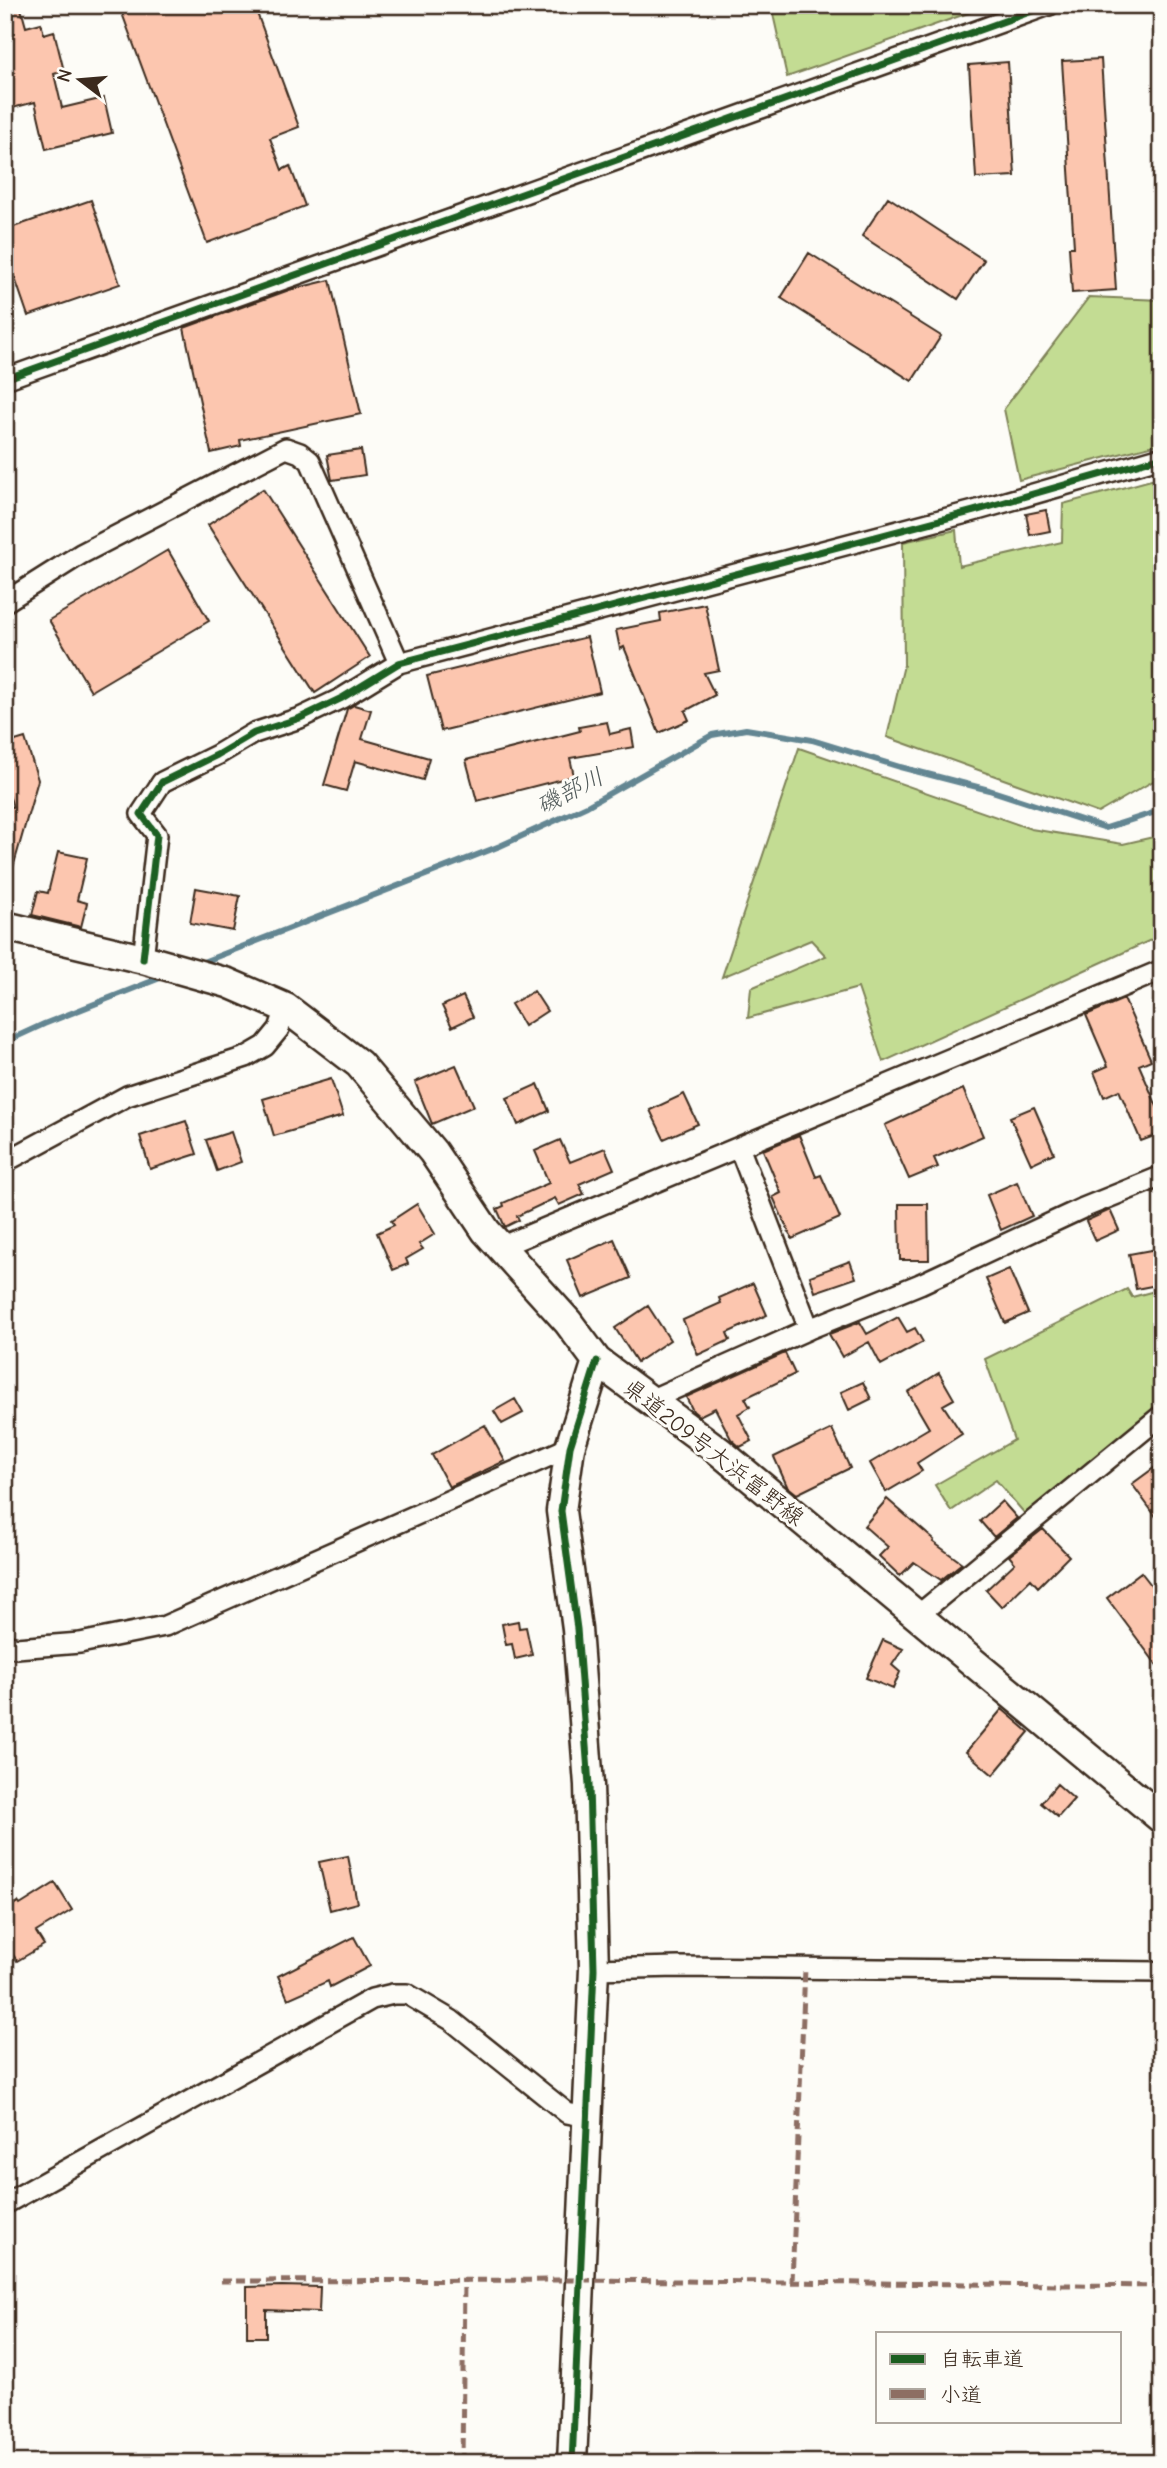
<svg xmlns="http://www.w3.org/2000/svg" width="1167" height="2468" font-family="'Comic Neue','Klee One',sans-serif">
	<rect width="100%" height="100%" fill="#fdfcf7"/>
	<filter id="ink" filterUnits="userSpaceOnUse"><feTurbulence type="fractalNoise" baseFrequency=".0143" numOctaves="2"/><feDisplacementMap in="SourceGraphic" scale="14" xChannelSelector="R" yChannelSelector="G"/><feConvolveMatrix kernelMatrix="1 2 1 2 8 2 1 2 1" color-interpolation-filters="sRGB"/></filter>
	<g filter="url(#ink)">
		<path fill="#c3dc93" stroke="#7f8358" stroke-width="2" d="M771,5H991L787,77Z
			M1089,297L1162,300V443L1019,480L1004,409Z
			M1162,477V776L1098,813L887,737L904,665L903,542L956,530L959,566L1062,542L1063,504Z
			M799,748L1031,829L1123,844L1162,835V935L883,1062L858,988L748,1018L751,988L826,956L811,940L722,977Z
			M1127,1289L1132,1297L1162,1289V1404L1026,1515L996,1480L951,1511L935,1485L1014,1440L985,1359Z"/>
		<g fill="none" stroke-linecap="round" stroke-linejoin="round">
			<path stroke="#648692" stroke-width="6" d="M198,964L500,846L587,806L712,735L746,729L812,740L900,767L989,790L1106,828L1162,810
				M5,1042L44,1024L165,976"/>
		</g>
		<path fill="#fcc6af" stroke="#3b2a1e" stroke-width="2" d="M13,5H20L26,27L41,23L44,34L54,31L64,71L54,74L62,108L104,98L112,133L46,149L35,102L5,110V7Z
			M119,5H254L299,127L270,138L282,170L290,166L305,206L207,243Z
			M1101,59L1116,290L1072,293L1069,247H1074L1062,61Z
			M1008,62L1015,176L976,178L969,65Z
			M888,197L984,260L958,299L862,236Z
			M91,200L120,284L28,316L5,249V230Z
			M809,253L941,336L912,381L781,298Z
			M330,280L361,414L240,440L241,446L211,453L184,328L289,290Z
			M361,450L365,475L332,480L327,455Z
			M263,489L370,657L315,693L208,525Z
			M1046,510L1050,531L1030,535L1026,514Z
			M168,550L209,621L91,691L49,620Z
			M705,604L719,670L704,673L715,695L685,711L689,720L659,733L624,647L620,649L616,630L661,621L660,613Z
			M587,637L600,692L441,731L427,676Z
			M354,705L371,710L362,739L429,758L423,780L355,761L346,791L324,785L347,709Z
			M607,722L610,734L631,729L634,747L570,758L574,776L477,801L466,760L580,731L579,727Z
			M25,738L38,780L10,878L5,877V806L13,807L5,782V744Z
			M58,852L87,858L77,900L87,903L81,927L32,915L38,891L48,893Z
			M196,888L240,896L233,931L190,923Z
			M534,991L547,1011L524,1026L511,1004Z
			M463,996L473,1017L452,1027L442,1006Z
			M1124,999L1151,1060L1139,1065L1162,1118V1133L1141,1141L1119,1090L1104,1097L1094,1072L1108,1066L1086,1015Z
			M456,1065L474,1106L432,1124L415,1082Z
			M331,1079L343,1116L274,1136L263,1099Z
			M538,1084L549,1111L518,1125L507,1098Z
			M963,1089L983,1136L934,1158L938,1167L909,1179L885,1125Z
			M684,1094L698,1124L664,1139L650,1110Z
			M1034,1107L1054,1153L1031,1164L1010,1117Z
			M186,1121L197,1154L150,1169L140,1136Z
			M231,1132L241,1162L217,1171L206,1140Z
			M799,1135L816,1177L821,1175L840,1218L792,1239L773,1197L781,1193L763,1150Z
			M560,1140L570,1162L605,1148L614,1169L579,1184L584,1194L559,1205L555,1198L517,1216L519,1220L505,1227L497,1209L504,1206L503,1203L549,1183L535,1151Z
			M1017,1182L1032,1216L1001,1230L987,1195Z
			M417,1204L435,1234L419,1244L423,1249L406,1259L408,1264L393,1270L377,1233L394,1225L391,1221Z
			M899,1204H928L929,1260H900Z
			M1110,1210L1119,1230L1095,1241L1086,1221Z
			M614,1239L631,1278L583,1298L567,1260Z
			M1162,1248V1284L1136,1289L1129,1254Z
			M850,1261L856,1278L815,1292L810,1276Z
			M1009,1269L1028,1313L1005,1323L986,1279Z
			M753,1283L767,1315L727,1333L730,1340L698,1355L683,1320L721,1303L719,1298Z
			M648,1306L670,1340L637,1362L615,1328Z
			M898,1317L907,1332L915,1328L923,1342L881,1365L869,1342L842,1357L829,1334L860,1322L867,1334Z
			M785,1353L795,1374L745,1398L750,1407L738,1414L752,1441L740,1447L731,1439L715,1408L699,1416L693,1411L686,1397Z
			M939,1373L954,1399L943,1405L962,1434L917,1463L922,1471L886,1492L870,1463L929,1428L908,1392Z
			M863,1382L871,1399L849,1410L841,1392Z
			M515,1399L523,1413L502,1424L494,1411Z
			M485,1425L505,1461L449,1487L432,1455Z
			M832,1429L850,1468L797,1494L787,1486L774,1457Z
			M1162,1462V1525L1132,1484Z
			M887,1499L934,1540L933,1542L962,1563L941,1580L914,1562L900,1576L879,1556L888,1547L864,1526Z
			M1002,1501L1017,1518L994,1537L980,1521Z
			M1043,1529L1069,1556L1038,1587L1031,1579L1002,1607L986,1590L1015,1563L1009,1556Z
			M1141,1572L1162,1599V1672L1107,1598Z
			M518,1621L519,1628L526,1627L532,1655L515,1659L512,1644L506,1645L502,1624Z
			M883,1640L903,1649L892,1665L900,1672L893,1689L866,1678Z
			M1002,1709L1029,1732L993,1775L966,1752Z
			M1057,1784L1074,1799L1058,1817L1041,1803Z
			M348,1856L357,1903L330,1910L319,1862Z
			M55,1883L72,1910L36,1932L44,1945L17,1961L5,1942V1910L18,1902L20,1905Z
			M354,1937L370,1966L330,1987L328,1981L288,1999L278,1976Z
			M282,2286L320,2287L319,2312L266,2310V2337H247V2287Z"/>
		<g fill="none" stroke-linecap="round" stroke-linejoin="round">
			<g stroke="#3b2a1e" stroke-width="24">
				<path id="street" d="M5,379L1049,5
					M5,602L81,554L286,448L300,453L310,461L399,663
					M143,959L157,835L141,814L162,782L217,755L254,733L300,718L342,698L399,663L974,511L1162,457
					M739,1147L809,1329
					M5,1162L127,1096L246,1057L265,1046L279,1029L286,1008
					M500,1247L1162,970
					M650,1400L809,1329L920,1284L1083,1208L1162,1176
					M917,1616L1162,1415
					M5,1644L16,1648L80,1643L165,1626L570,1447
					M594,1969L678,1967L1162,1972
					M5,2204L372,1999L393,1994H407L451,2020L567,2113L587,2117"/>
			</g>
			<g stroke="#3b2a1e" stroke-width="33">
				<path id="secondary" d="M5,926L143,959L228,983L286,1008L359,1064L433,1152L486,1231L568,1322L597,1361L720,1452L1162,1819
					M572,2463L594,1969L589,1785L577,1629L561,1511L570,1447L597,1361"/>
			</g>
			<use href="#street" stroke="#fdfcf7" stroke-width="19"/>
			<use href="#secondary" stroke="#fdfcf7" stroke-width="28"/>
			<path stroke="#8d6e63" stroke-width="5" stroke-dasharray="10 5" stroke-linecap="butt" d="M221,2281L582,2280L1162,2286
				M792,2282L805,1968
				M462,2463L464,2280"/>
			<g stroke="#fdfcf7" stroke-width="11">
				<path id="cycleway" d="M5,379L1049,5
					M143,959L157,835L141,814L162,782L217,755L254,733L300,718L342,698L399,663L974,511L1162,457
					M572,2463L594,1969L589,1785L577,1629L561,1511L570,1447L597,1361"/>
			</g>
			<use href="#cycleway" stroke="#1b5e20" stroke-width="7"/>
		</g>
	</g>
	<g text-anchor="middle" stroke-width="6" stroke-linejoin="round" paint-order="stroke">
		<g font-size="23" fill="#3b2a1e" stroke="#fdfcf7">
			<text transform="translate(714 1452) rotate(38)" y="8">県道209号大浜富野線</text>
		</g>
		<g font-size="24" font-style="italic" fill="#4f5858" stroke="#fdfcf7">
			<text transform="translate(570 791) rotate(-27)" y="8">磯部川</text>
		</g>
	</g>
	<rect width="1167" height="2468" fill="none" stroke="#fdfcf7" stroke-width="28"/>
	<rect x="14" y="14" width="1139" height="2440" fill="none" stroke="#3b2a1e" stroke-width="2.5" filter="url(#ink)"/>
	<rect x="876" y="2332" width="245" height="91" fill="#fdfcf7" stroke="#afa8a0" stroke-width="2"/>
	<rect x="890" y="2354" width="35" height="10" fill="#1b5e20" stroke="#afa8a0" stroke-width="2"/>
	<text x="940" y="2366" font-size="21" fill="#3b2a1e">自転車道</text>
	<rect x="890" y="2389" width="35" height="10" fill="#8d6e63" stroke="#afa8a0" stroke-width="2"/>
	<text x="940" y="2402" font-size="21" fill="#3b2a1e">小道</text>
	<g transform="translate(80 80) rotate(286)" stroke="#fdfcf7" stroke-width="5" paint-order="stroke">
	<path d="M0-5L12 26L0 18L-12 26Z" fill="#3b2a1e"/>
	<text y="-10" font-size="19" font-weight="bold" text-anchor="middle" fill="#3b2a1e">N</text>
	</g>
</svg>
